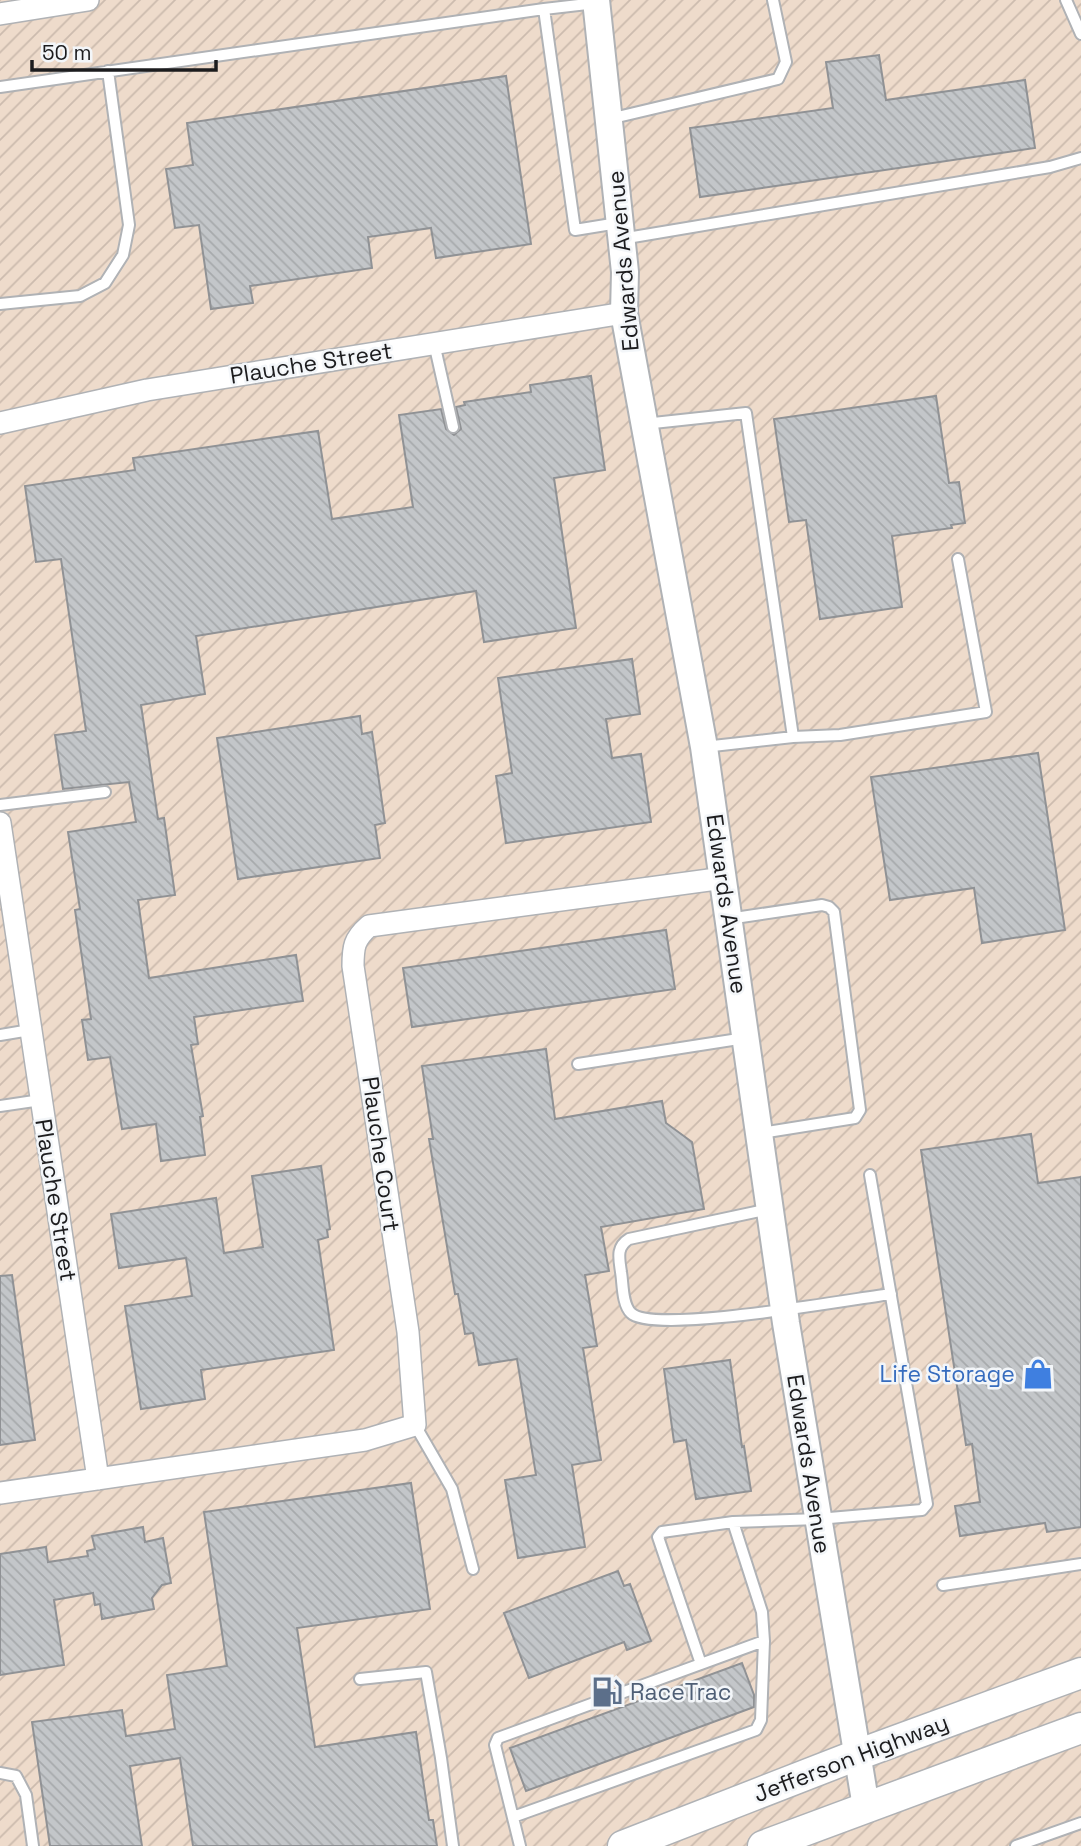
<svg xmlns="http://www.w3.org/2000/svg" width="1081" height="1846" font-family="'Space Grotesk',sans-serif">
	<defs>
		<pattern id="industrial-furrows" width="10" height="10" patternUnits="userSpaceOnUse" patternTransform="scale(1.75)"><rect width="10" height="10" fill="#eedbcb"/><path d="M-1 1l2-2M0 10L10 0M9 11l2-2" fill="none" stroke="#ccbbae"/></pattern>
		<pattern id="building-back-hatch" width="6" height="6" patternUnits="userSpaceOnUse" patternTransform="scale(1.75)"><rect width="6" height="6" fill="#c3c6c9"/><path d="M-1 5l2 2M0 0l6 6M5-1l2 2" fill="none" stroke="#a7aaac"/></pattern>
	</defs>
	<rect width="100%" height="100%" fill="#e6e9ec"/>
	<path fill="url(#industrial-furrows)" d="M0,0H1081V1846H0Z"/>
	<path fill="url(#building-back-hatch)" stroke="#909295" stroke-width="2" d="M879,55L886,100L1025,80L1035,148L700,197L690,128L833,108L826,62Z
		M506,76L531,244L436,258L431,228L368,237L372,268L250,286L253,303L211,309L199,225L175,228L166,169L193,165L187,123Z
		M591,376L605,470L554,478L576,628L484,642L476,591L196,636L205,694L141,705L158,819L164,818L175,895L138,900L149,978L296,955L303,1001L194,1017L198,1044L191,1045L203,1116L200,1117L205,1155L161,1161L156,1124L122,1129L110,1057L88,1060L82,1020L91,1019L75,910L80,909L68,832L136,822L129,782L63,789L55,735L86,731L61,559L36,562L25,486L135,470L133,458L318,431L332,519L413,507L399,415L441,409L446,429L454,435L461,429L456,407L465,405L464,402L531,392L530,385Z
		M936,396L949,483L959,482L965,523L951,525L952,528L892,536L902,607L820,619L806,520L789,522L774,419Z
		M632,659L640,714L606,719L612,758L641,754L651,822L506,843L496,776L512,773L498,678Z
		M360,716L362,734L372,732L385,823L375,825L380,858L238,879L217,738Z
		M1038,753L1065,930L982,943L974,888L890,900L871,777Z
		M666,930L675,989L412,1027L403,968Z
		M546,1049L555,1119L662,1101L666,1123L692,1142L704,1209L601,1227L609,1271L585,1275L597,1346L583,1348L601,1460L572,1465L585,1547L518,1558L505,1480L536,1475L517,1359L479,1365L473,1333L465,1334L458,1294H455L429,1139H433L422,1066Z
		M1031,1134L1038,1183L1081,1177V1527L1047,1532L1045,1523L960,1536L955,1506L980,1502L972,1444L966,1445L921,1150Z
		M321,1166L330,1229L327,1230L328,1237L318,1240L334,1350L201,1370L205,1399L141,1409L125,1306L192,1296L186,1258L119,1268L111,1214L216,1198L224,1253L263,1247L252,1176Z
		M12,1275L35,1440L0,1445V1276Z
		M730,1360L742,1447L744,1446L751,1491L696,1499L686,1440L674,1442L664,1369Z
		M411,1483L430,1609L297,1628L315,1747L416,1732L429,1820H433L437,1846H193L180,1758L130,1766L142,1846H50L32,1722L122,1710L126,1736L175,1729L167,1675L227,1666L204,1512Z
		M143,1527L145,1542L163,1538L171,1583L162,1585L152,1598L154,1609L102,1619L100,1604L95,1605L93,1593L54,1600L64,1665L0,1675V1554L46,1547L48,1562L88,1556L87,1551L95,1549L92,1536Z
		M618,1571L624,1586L630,1584L651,1641L627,1650L624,1642L529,1678L504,1613Z
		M742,1663L754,1695V1707L526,1791L510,1748Z"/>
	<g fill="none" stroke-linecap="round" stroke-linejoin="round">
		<g stroke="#b0b2b5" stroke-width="14">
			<path id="service" d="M1066,0L1081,34
				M596,3L544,9L575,230L618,223
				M0,87L544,9
				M609,119L778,79L786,62L773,0
				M621,239L1050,167L1081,158
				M0,304L80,296L105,283L123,255L129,225L108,71
				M434,343L453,427
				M644,424L746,413L793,737
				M704,747L793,737L840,735L986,712L958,559
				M0,805L105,792
				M728,919L822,905L829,907L834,912L860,1110L855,1118L761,1133
				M0,1035L30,1030
				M578,1064L745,1038
				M0,1106L41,1100
				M769,1209L629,1239C616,1247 619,1258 621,1272C623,1284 622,1304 631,1313C653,1335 851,1299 891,1294
				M415,1425L452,1489L473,1569
				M943,1585L1081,1564
				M701,1664L658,1537L662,1532L733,1522
				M360,1679L426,1672L441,1758L453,1846
				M0,1773L16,1776L26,1795L33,1846
				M513,1817L756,1730L761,1720L764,1641
				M520,1846L495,1745L498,1738L764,1641L762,1612L733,1522L818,1519L922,1510L927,1504L870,1175
				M1016,1846L1081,1823"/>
		</g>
		<g stroke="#b0b2b5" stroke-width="24">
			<path id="minor" d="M0,14L88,0
				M0,423L147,390L624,313
				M0,823L98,1479
				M0,1493L365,1440L415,1425L408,1332L353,966C353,947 354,939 369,926L724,878"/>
		</g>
		<g stroke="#b0b2b5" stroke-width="30">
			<path id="tertiary" d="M596,0L625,272L624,313L704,747L786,1323L866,1807"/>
		</g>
		<g stroke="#b0b2b5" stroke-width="33">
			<path id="secondary" d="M623,1846L857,1755L1081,1673
				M763,1846L1081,1728"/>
		</g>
		<use href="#service" stroke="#fff" stroke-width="10"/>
		<use href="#minor" stroke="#fff" stroke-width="21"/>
		<use href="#tertiary" stroke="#fff" stroke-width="26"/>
		<use href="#secondary" stroke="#fff" stroke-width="30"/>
	</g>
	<defs>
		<g id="shop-bare" transform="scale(2.415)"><path d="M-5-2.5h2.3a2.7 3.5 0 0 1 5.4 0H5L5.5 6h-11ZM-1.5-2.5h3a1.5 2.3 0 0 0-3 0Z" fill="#3f7fe0" stroke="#f3f6f9" stroke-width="2.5" paint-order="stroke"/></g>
		<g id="fuel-bare" transform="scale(2.415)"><path d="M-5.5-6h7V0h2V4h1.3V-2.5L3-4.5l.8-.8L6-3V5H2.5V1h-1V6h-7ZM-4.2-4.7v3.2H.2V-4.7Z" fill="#5c6f8a" stroke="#f3f6f9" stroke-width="2.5" paint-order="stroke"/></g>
	</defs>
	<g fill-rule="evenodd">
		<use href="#shop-bare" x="1038" y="1374"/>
		<use href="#fuel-bare" x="607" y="1692"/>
	</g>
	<g text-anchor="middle" stroke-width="5" stroke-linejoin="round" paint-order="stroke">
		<g font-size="23" fill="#1c1c1e" stroke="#f3f6f9">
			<text transform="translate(623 261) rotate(-95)" y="8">Edwards Avenue</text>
			<text transform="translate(311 363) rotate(-9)" y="8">Plauche Street</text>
			<text transform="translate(727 904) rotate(82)" y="8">Edwards Avenue</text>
			<text transform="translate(381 1154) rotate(82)" y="8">Plauche Court</text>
			<text transform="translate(56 1200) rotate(81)" y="8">Plauche Street</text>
			<text transform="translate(809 1464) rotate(81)" y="8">Edwards Avenue</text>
			<text transform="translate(851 1758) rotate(-21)" y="8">Jefferson Highway</text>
		</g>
		<g font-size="23" fill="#366cbe" stroke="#f3f6f9" text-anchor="end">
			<text x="1015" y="1382">Life Storage</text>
		</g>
		<g font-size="23" fill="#4e5e75" stroke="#f3f6f9" text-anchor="start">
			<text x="630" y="1700">RaceTrac</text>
		</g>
	</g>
	<path d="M32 60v10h184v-10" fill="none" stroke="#1c1c1e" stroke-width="3.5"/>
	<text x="42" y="60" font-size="21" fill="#1c1c1e" stroke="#f3f6f9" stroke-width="5" paint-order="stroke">50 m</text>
</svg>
